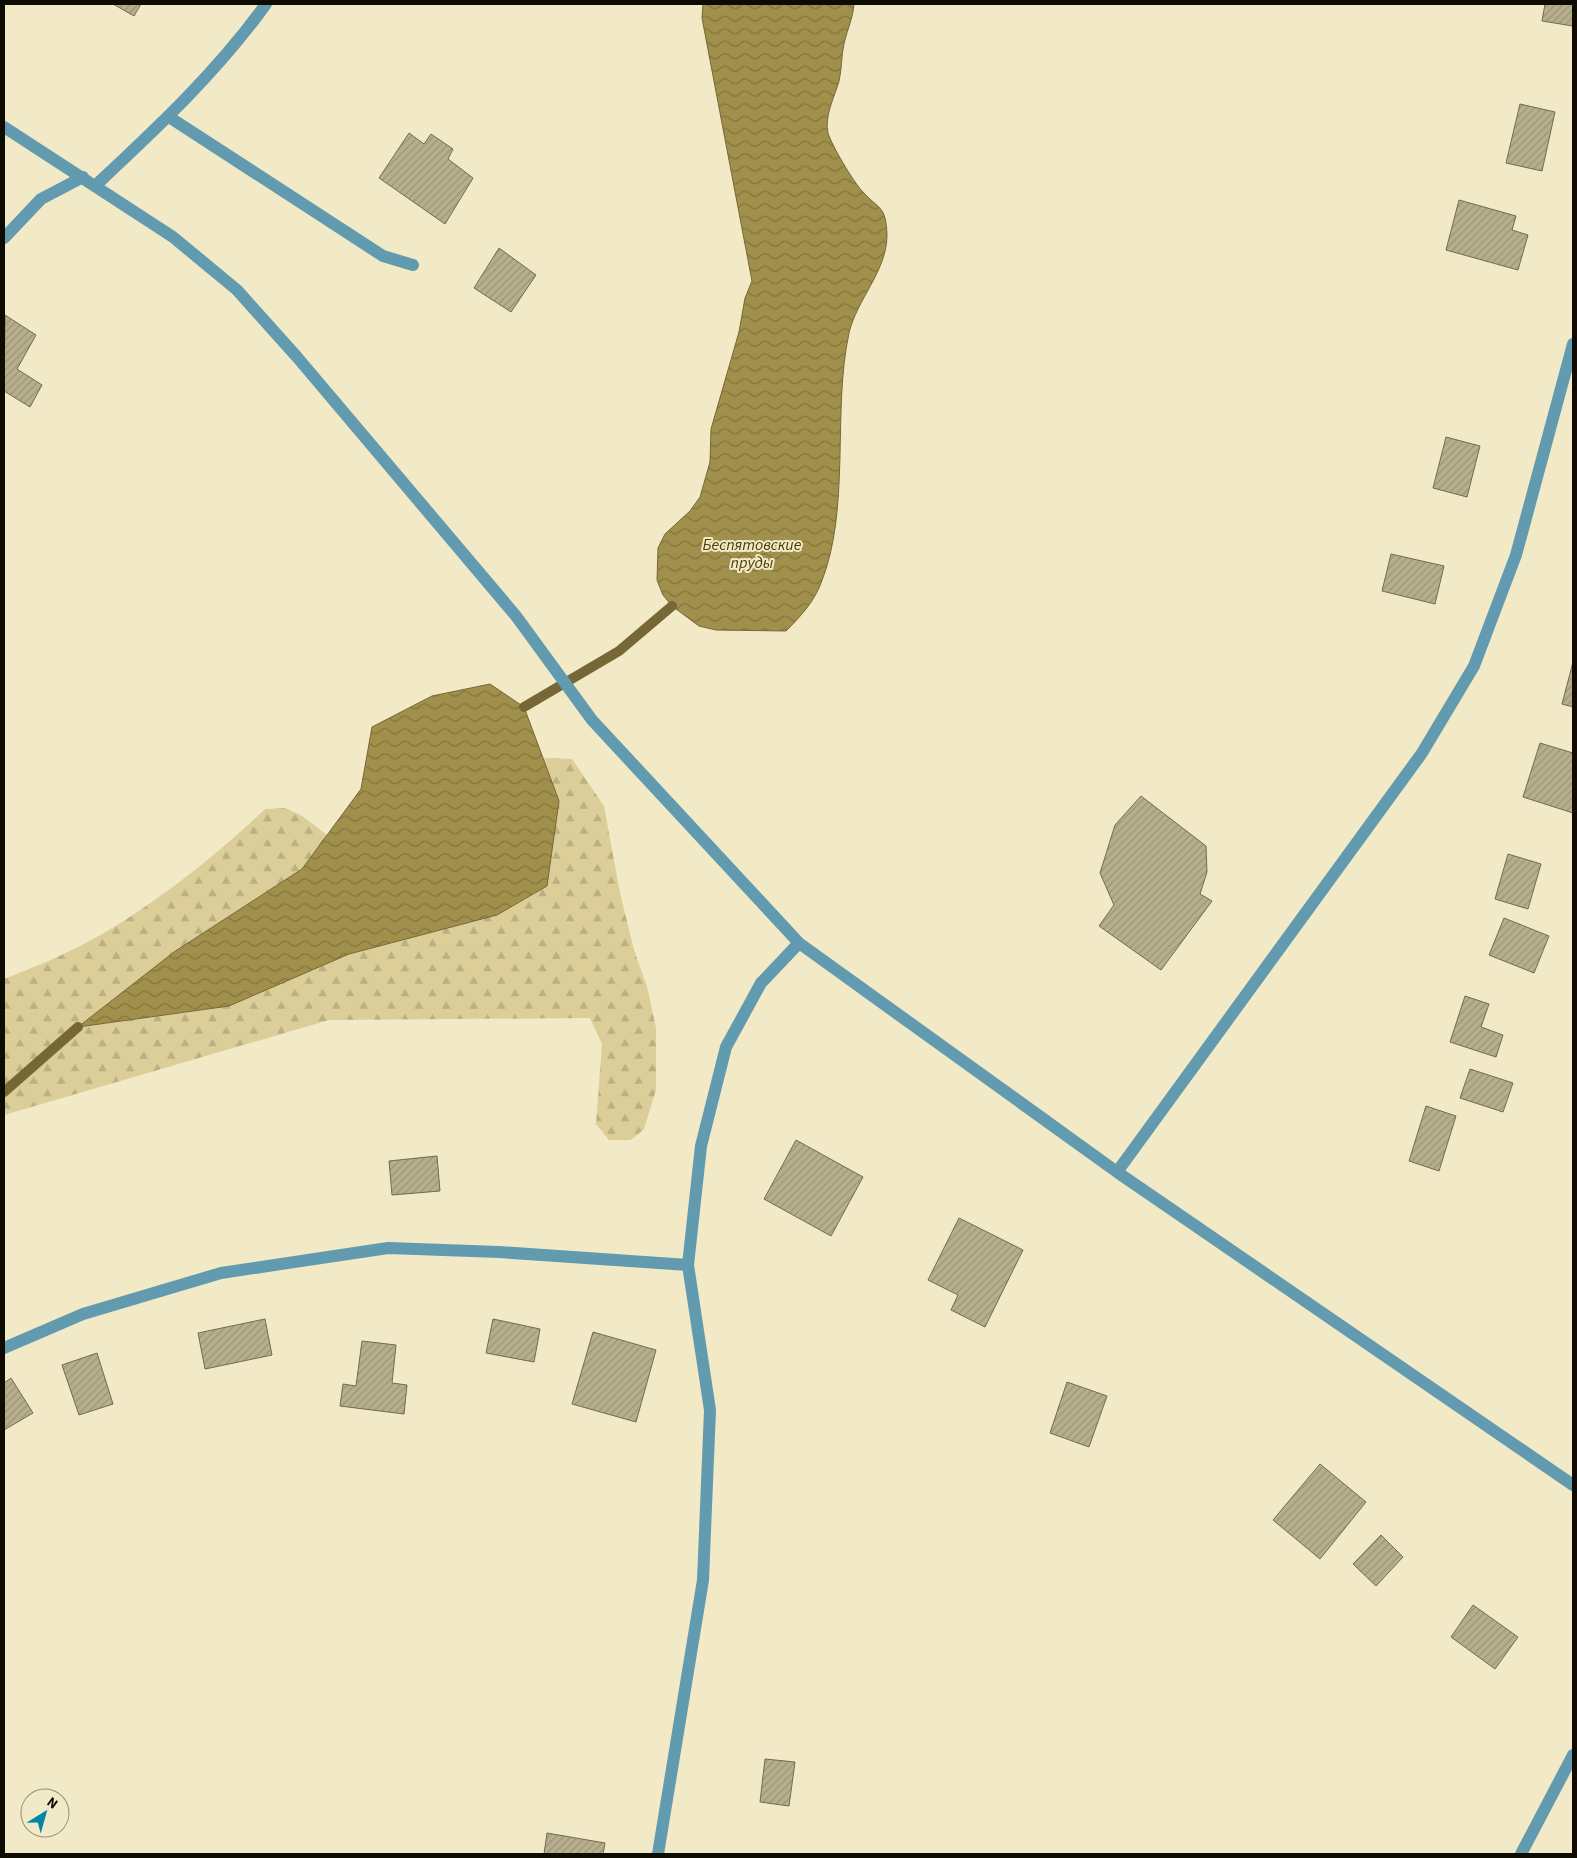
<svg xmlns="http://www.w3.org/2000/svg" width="1577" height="1858" font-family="'Source Sans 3',sans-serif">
	<defs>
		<pattern id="forest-firs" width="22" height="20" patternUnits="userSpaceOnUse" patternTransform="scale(1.25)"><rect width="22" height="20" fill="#dbce99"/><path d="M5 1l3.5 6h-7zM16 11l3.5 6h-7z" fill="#bbb082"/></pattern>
		<pattern id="water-waves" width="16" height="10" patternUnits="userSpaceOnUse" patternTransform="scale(1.25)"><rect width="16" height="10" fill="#a1904c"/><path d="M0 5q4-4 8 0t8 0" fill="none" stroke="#82743d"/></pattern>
		<pattern id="building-hatch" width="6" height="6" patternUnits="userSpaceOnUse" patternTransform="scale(1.25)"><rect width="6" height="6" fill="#b6ae8d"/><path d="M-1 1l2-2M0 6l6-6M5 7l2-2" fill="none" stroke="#9b9478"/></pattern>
	</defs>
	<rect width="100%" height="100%" fill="#f2e9c6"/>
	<path fill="url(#forest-firs)" d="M543,758L572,759L604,806L620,893L634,950L647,987L656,1028V1090L644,1129L631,1140H609L596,1124L602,1044L590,1018L329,1020L4,1115V979C38,966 73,951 104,933C160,900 218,854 265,809L285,808L302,816L327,835L302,869L174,952L79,1027L229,1006L349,954L497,915L559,801Z"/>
	<path fill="url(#water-waves)" stroke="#756836" d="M703,4H854C853,18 847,30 844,44C841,56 842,69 839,81C835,96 824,116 828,133C832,146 853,181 862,191C879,210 886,205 887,235C887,271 857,299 849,333C832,412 851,509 821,583C814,602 800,617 786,631L716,630L699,626L672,606L663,595L657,580L658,548L665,534L690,511L700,497L710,462L711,429L739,332L745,298L752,281L702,18Z
		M490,684L524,707L559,801L547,886L497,915L349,954L229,1006L78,1027L174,952L302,869L361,789L372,727L432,696Z"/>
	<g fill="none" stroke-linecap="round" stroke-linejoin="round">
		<path stroke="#756836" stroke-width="10" d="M524,707L619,651L672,606
			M4,1092L78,1027"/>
	</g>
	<path fill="url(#building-hatch)" stroke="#736b4c" d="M113,4H141L134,16Z
		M1545,4H1573V26L1542,21Z
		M1520,104L1555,112L1542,171L1506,163Z
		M409,133L424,144L431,134L453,149L448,159L473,178L445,224L379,178Z
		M1459,200L1516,216L1512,230L1528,235L1518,270L1446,250Z
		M499,248L536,275L511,312L474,288Z
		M5,315L36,335L17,369L42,385L30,407L4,391Z
		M1446,437L1480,446L1467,497L1433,488Z
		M1391,554L1444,566L1435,604L1382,591Z
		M1573,662V707L1562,704Z
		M1540,743L1573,753V813L1523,797Z
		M1141,796L1206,846L1207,872L1200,894L1212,901L1161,970L1099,926L1114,905L1100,873L1115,825Z
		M1508,854L1541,864L1528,909L1495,899Z
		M1504,918L1549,936L1534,973L1489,955Z
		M1465,996L1489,1004L1481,1027L1503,1035L1496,1057L1450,1042Z
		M1470,1069L1513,1083L1503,1112L1460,1098Z
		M1426,1106L1456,1116L1439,1171L1409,1161Z
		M796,1140L863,1177L831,1236L764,1199Z
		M437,1156L440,1191L392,1195L389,1161Z
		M959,1218L1023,1250L985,1327L951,1310L958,1295L928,1280Z
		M265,1319L272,1355L205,1369L198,1333Z
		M493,1319L540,1329L534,1362L486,1353Z
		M593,1332L656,1350L636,1422L572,1404Z
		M362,1341L396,1345L392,1383L407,1385L404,1414L340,1406L343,1384L356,1386Z
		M97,1353L113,1404L79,1415L62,1365Z
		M11,1378L33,1413L4,1430V1383Z
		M1067,1382L1107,1396L1089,1447L1050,1433Z
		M1320,1464L1366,1502L1320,1559L1273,1520Z
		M1381,1535L1403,1557L1376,1586L1353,1564Z
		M1473,1605L1518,1637L1495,1669L1451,1637Z
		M765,1759L795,1762L789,1806L760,1802Z
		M547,1833L605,1843L603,1854H544Z"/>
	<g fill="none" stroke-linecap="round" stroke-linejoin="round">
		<path stroke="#629ab0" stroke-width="12" d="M169,117L383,256L413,265
			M4,127L173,237L237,290L297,357L516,616L592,720L799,943L1117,1172L1573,1485
			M96,185C157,128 217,72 266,4
			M4,238L41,199L83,177
			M1117,1172L1422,753L1474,666L1516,555L1573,344
			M4,1348L83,1314L221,1273L388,1248L499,1252L688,1265
			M658,1854L703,1580L710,1410L688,1265L701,1146L726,1047L761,983L799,943
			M1521,1854L1573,1755"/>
	</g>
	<g text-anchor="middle" stroke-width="4" stroke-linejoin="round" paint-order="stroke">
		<g font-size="16" font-style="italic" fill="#4a3e05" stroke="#f2e9c6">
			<text x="752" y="550">Беспятовские<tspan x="752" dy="18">пруды</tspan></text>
		</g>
	</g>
	<rect width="1577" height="1858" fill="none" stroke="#0e0b02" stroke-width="10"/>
	<g transform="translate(45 1813) rotate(37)"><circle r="24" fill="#f2e9c6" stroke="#979078"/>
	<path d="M0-4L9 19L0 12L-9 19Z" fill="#0286a8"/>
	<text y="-8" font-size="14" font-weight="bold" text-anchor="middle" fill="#0e0b02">N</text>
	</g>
</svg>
